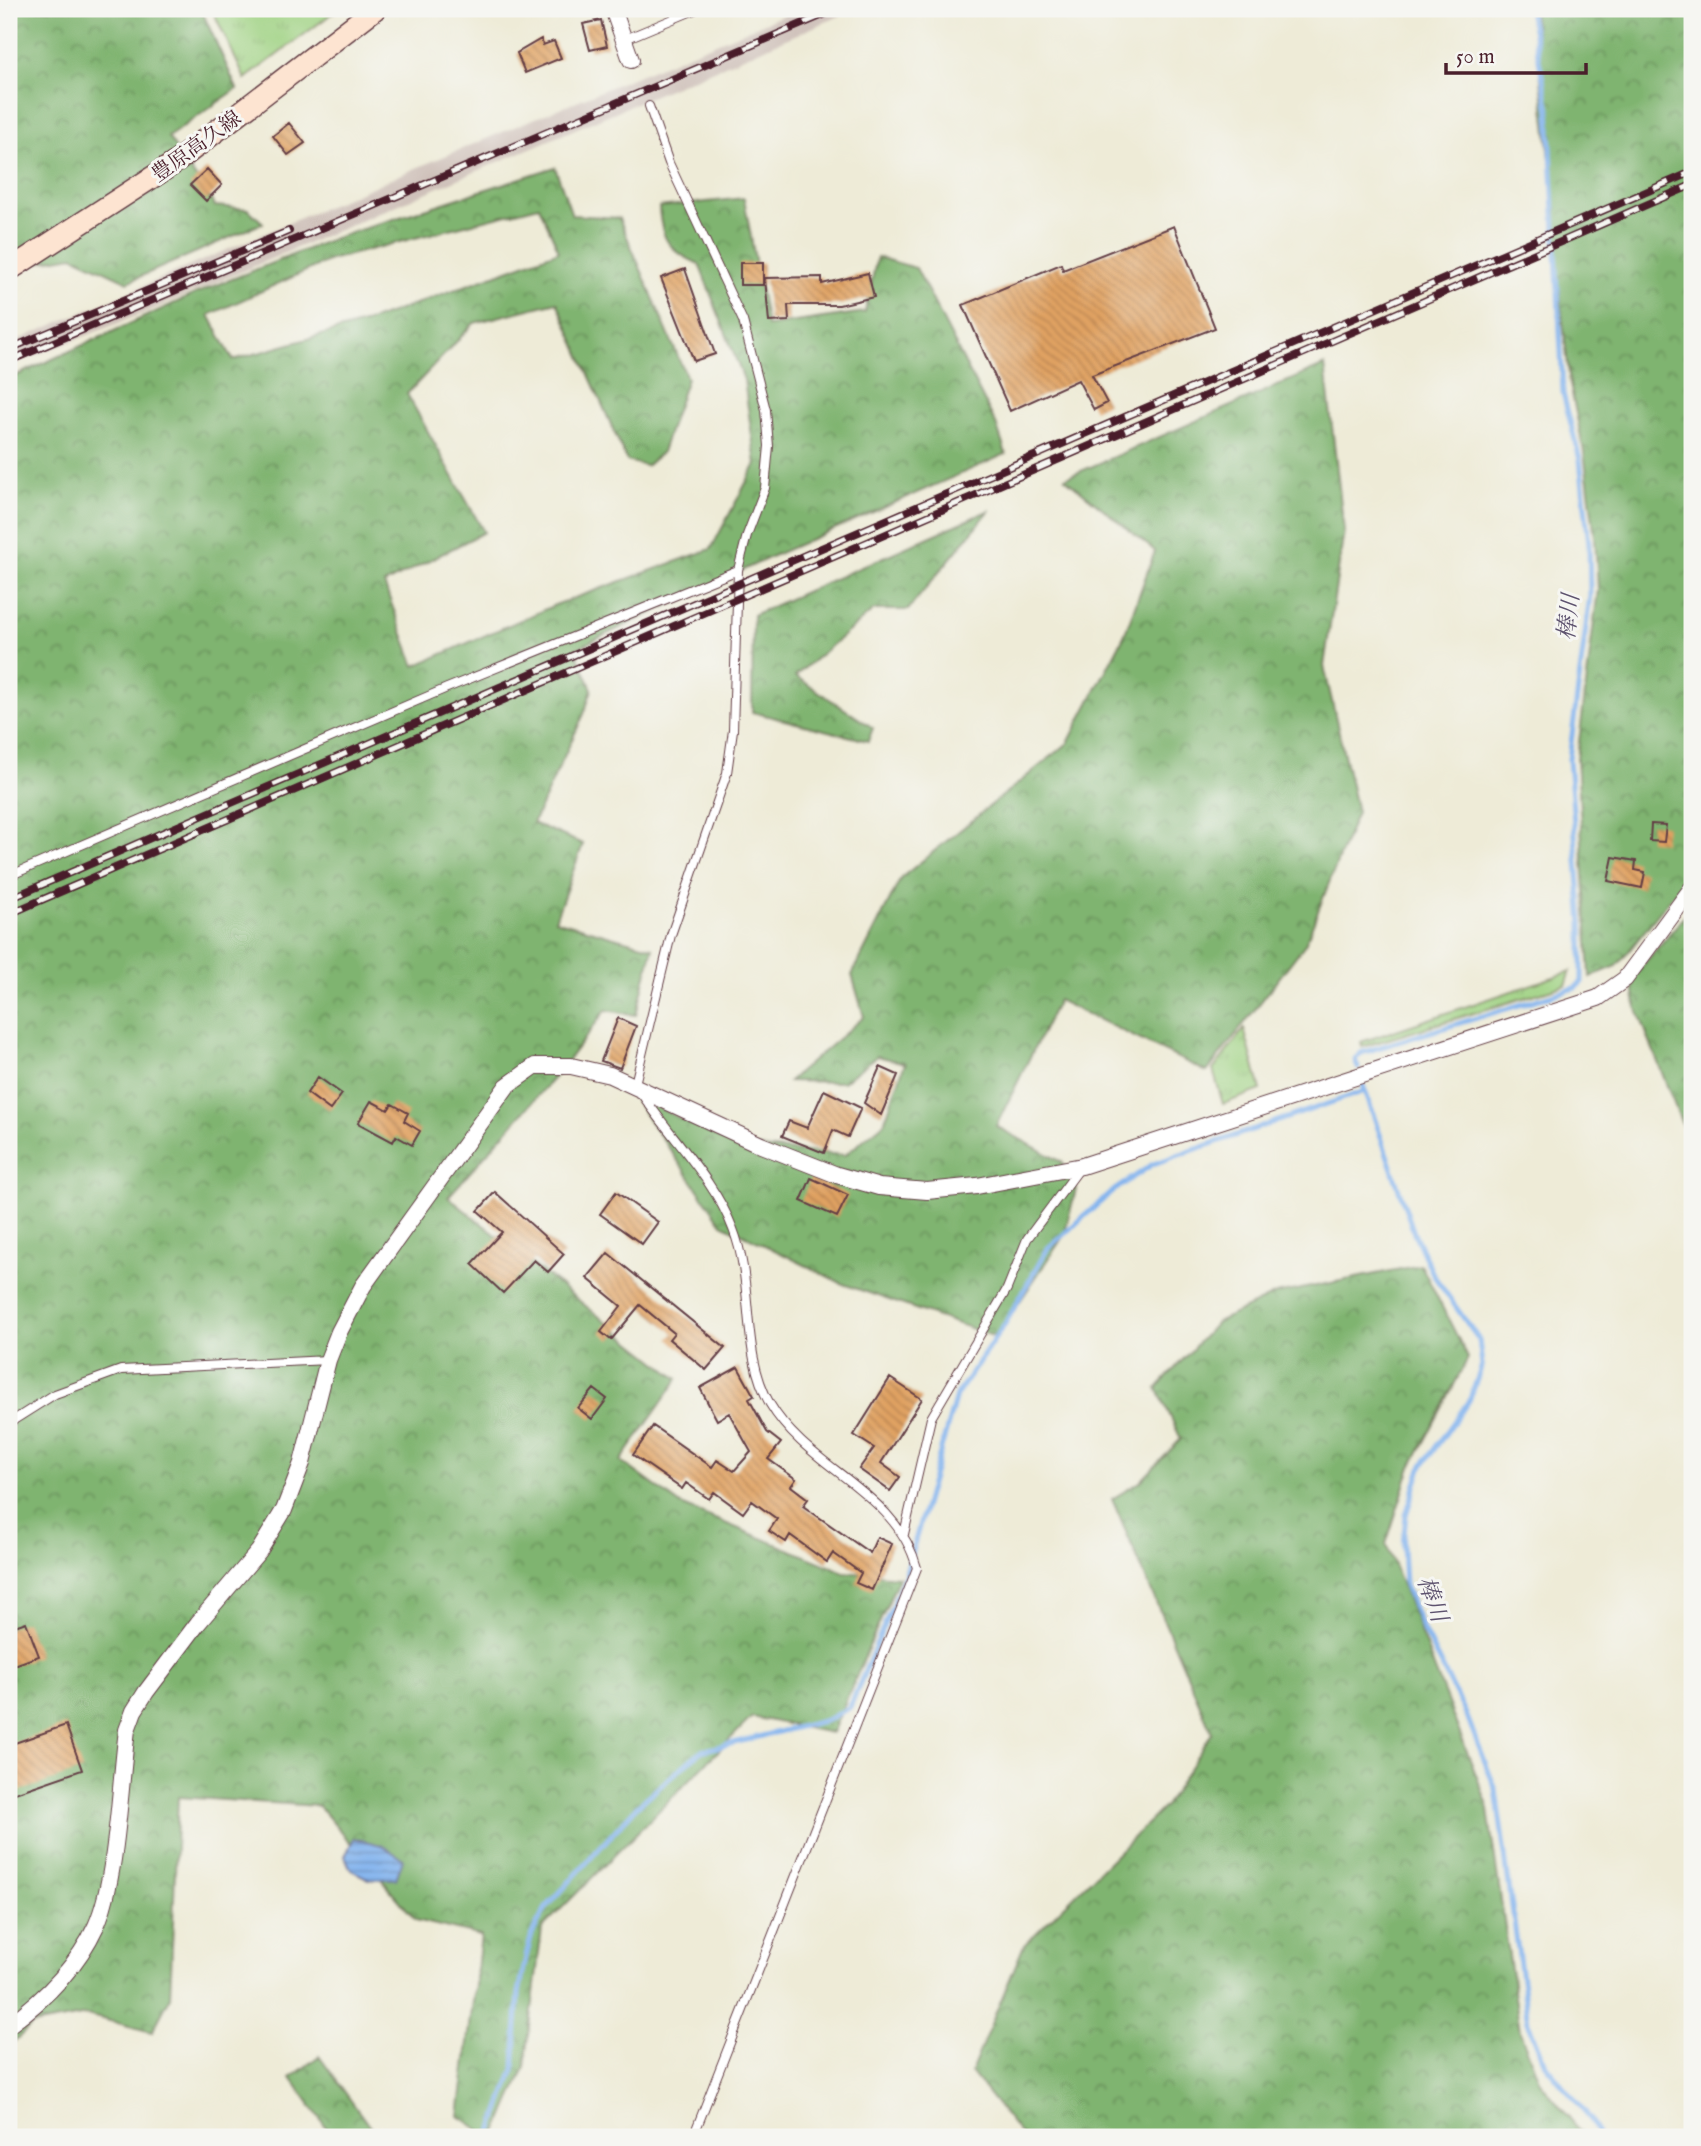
<svg xmlns="http://www.w3.org/2000/svg" width="1701" height="2146" font-family="'IM FELL English','Noto Serif JP',serif">
	<defs>
		<pattern id="grass-tufts" width="24" height="20" patternUnits="userSpaceOnUse" patternTransform="scale(1.75)"><rect width="24" height="20" fill="#9fd282"/><path d="M3 7l-1-3M5 7V3M7 7l1-3M15 17l-1-3M17 17v-4M19 17l1-3" fill="none" stroke="#8ab470"/></pattern>
		<pattern id="forest-crowns" width="20" height="18" patternUnits="userSpaceOnUse" patternTransform="scale(1.75)"><rect width="20" height="18" fill="#7fb470"/><path d="M2 6a3 3 0 1 1 6 0M12 15a3 3 0 1 1 6 0" fill="none" stroke="#6a925c"/></pattern>
		<pattern id="water-rules" width="6" height="5" patternUnits="userSpaceOnUse" patternTransform="scale(1.75)"><rect width="6" height="5" fill="#82b3ee"/><path d="M0 2.5h6" fill="none" stroke="#6c91c1"/></pattern>
		<pattern id="building-back-hatch" width="6" height="6" patternUnits="userSpaceOnUse" patternTransform="scale(1.75)"><rect width="6" height="6" fill="#e0a262"/><path d="M-1 5l2 2M0 0l6 6M5-1l2 2" fill="none" stroke="#b88351"/></pattern>
	</defs>
	<rect width="100%" height="100%" fill="#f6f6f2"/>
	<filter id="ink" filterUnits="userSpaceOnUse"><feTurbulence type="fractalNoise" baseFrequency=".0143" numOctaves="2"/><feDisplacementMap in="SourceGraphic" scale="14" xChannelSelector="R" yChannelSelector="G"/><feConvolveMatrix kernelMatrix="1 2 1 2 8 2 1 2 1" color-interpolation-filters="sRGB"/></filter>
	<filter id="wash" filterUnits="userSpaceOnUse"><feTurbulence type="fractalNoise" baseFrequency=".00686" numOctaves="4" result="noise"/><feDisplacementMap in="SourceGraphic" scale="28" xChannelSelector="R" yChannelSelector="G"/><feGaussianBlur stdDeviation="1.57" result="paint"/><feColorMatrix in="noise" values="0 0 0 0 0 0 0 0 0 0 0 0 0 0 0 0 0 1.4 0 .05"/><feComposite in="paint" operator="in"/></filter>
	<g filter="url(#wash)">
		<rect width="100%" height="100%" fill="#eeebd7"/>
		<path fill="#cfc1ba" d="M798,9H856L149,311L9,366V344L416,168Z"/>
		<path fill="url(#grass-tufts)" stroke="#747856" stroke-width="2" d="M212,9H338L245,79Z
			M1571,971L1566,985L1362,1047L1361,1042Z
			M1244,1029L1261,1090L1223,1104L1213,1070Z"/>
		<path fill="url(#forest-crowns)" stroke="#646a4e" stroke-width="2" fill-rule="evenodd" d="M9,9H201L237,89L168,137L215,206L248,209L263,223L128,282L73,256L9,267Z
			M1533,9H1692V871L1617,966L1590,977L1577,758L1598,589L1595,537L1584,452L1570,384L1557,268L1556,212Z
			M555,167L572,215L619,218L687,378L662,452L646,466L627,461L557,302L474,323L407,394L484,532L384,584L415,666L555,605L711,549L756,464L744,380L699,264C669,251 661,240 659,207L744,198L767,326L865,312L877,257L916,268L996,424L1006,454L775,555L575,649L592,689L584,714L533,823L583,844L555,920L653,948L636,1015L606,1010L559,1072L448,1197L678,1379L621,1461L681,1505L844,1572L899,1577L832,1733L752,1717L542,1928L525,2068L495,2137H490L459,2116L481,1936L416,1920L319,1806L178,1797L170,1998L152,2032L87,2015L32,2025L9,2046V379L197,293L335,238ZM539,206L559,251L367,322L233,360L209,315L330,260Z
			M1325,365L1344,531L1324,666L1357,812L1305,944L1207,1072L1058,1000L996,1126L1062,1162L1076,1189L1064,1235L996,1337L843,1284L722,1224L631,1094L735,1146L845,1155L884,1123L905,1063L877,1056L843,1082L789,1081L864,1017L852,975L901,878L1068,743L1124,636L1155,551L1065,478Z
			M990,510L908,610H874L795,676L873,728L868,741L752,712L753,615Z
			M1692,907V1150L1636,1006L1632,978Z
			M1421,1265L1468,1358L1411,1467L1386,1544L1487,1803L1520,2032L1540,2082L1585,2137H1023L971,2072L1024,1945L1165,1806L1212,1733L1112,1499L1140,1482L1181,1439L1157,1388L1217,1322L1276,1294Z
			M319,2056L377,2137H333L291,2078Z"/>
		<path fill="url(#water-rules)" stroke="#66698c" stroke-width="2" d="M354,1838L381,1845L403,1859L396,1879H369L351,1870L345,1856Z"/>
		<g fill="none" stroke-linecap="round" stroke-linejoin="round">
			<path stroke="#82b3ee" stroke-width="5" d="M1358,1068L1355,1059L1361,1053L1575,988L1582,982V925L1569,759L1590,595L1589,544L1580,460L1563,393L1549,110L1529,9
				M1362,1082L1414,1233L1434,1276L1479,1340L1482,1365L1470,1399L1421,1468L1406,1515L1403,1545L1405,1585L1421,1626L1466,1714L1496,1790L1528,2023L1545,2064L1591,2119L1599,2137
				M490,2137L514,2069L519,1993L526,1957L532,1934L546,1908L637,1806L701,1751L827,1720L850,1707L905,1576L956,1396L1006,1322L1048,1248L1113,1191L1153,1164L1365,1091"/>
		</g>
		<g id="blocks">
			<path fill="url(#building-back-hatch)" d="M601,20L607,46L590,50L583,24Z
				M541,39L543,45L554,41L561,58L525,73L517,53Z
				M289,123L305,143L288,155L273,136Z
				M207,169L222,185L206,201L190,185Z
				M1174,226L1215,328L1092,375L1107,403L1094,410L1078,380L1010,411L963,305L1061,264L1063,270Z
				M740,263H763V285H740Z
				M685,269L715,354L694,361L661,278Z
				M868,273L874,297L839,305H788L789,321L769,322L765,278L822,277V284Z
				M1651,824L1666,825L1664,842L1650,841Z
				M1613,857L1636,861L1635,870L1645,872L1642,888L1608,881Z
				M618,1018L636,1026L620,1068L601,1061Z
				M880,1067L898,1075L881,1115L864,1103Z
				M318,1077L342,1094L330,1110L307,1093Z
				M824,1090L861,1108L848,1137L833,1130L824,1153L782,1136L789,1121L807,1128Z
				M371,1101L388,1110L392,1104L408,1113L404,1121L420,1131L412,1145L396,1136L393,1142L358,1123Z
				M811,1178L848,1195L837,1217L801,1201Z
				M495,1192L564,1254L548,1272L534,1260L503,1293L472,1264L502,1232L478,1211Z
				M616,1192L658,1222L642,1244L600,1214Z
				M608,1253L725,1348L706,1370L669,1339L674,1333L640,1305L611,1340L601,1332L621,1306L587,1278Z
				M738,1367L754,1396L749,1399L767,1432L781,1443L768,1459L796,1479L791,1486L808,1499L803,1506L870,1553L877,1537L892,1544L872,1590L856,1583L861,1573L833,1553L827,1562L790,1535L786,1542L769,1531L777,1519L752,1501L743,1513L714,1492L709,1499L686,1483L682,1489L633,1455L653,1426L712,1467L717,1460L734,1471L751,1452L729,1413L717,1420L700,1388Z
				M890,1378L922,1399L881,1463L900,1477L890,1491L859,1469L874,1448L854,1435Z
				M594,1389L607,1399L592,1419L578,1408Z
				M26,1622L39,1656L9,1667V1628Z
				M66,1725L82,1770L9,1795V1745Z"/>
		</g>
	</g>
	<g filter="url(#ink)">
		<use href="#blocks" fill-opacity="0" stroke="#633e45" stroke-width="2"/>
		<g fill="none" stroke-linecap="round" stroke-linejoin="round">
			<g stroke="#633e45" stroke-width="10">
				<path id="service" d="M623,40L697,9
					M649,106L669,163L743,321L766,410L769,446L765,488L747,535L738,570L733,730L727,773L671,935L635,1084C664,1130 714,1178 733,1229C755,1285 740,1352 770,1404C808,1469 897,1491 917,1568L693,2137
					M9,876L447,688L738,570
					M9,1423L55,1394L121,1370L328,1360
					M904,1534L931,1418L1007,1289L1027,1239L1080,1168"/>
			</g>
			<g stroke="#633e45" stroke-width="18">
				<path id="minor" d="M613,9L631,60
					M9,2025C45,1999 77,1967 96,1926C117,1880 120,1783 127,1730L134,1711L146,1692L198,1623L259,1551L284,1510L302,1463L328,1360L339,1332L363,1286L507,1086L535,1066H571L610,1075L761,1145L837,1175L879,1187L927,1191L977,1186L1082,1166L1598,998L1625,979L1692,888"/>
			</g>
			<g stroke="#633e45" stroke-width="24">
				<path id="secondary" d="M9,270L176,162L375,9"/>
			</g>
			<use href="#service" stroke="#fff" stroke-width="8"/>
			<use href="#minor" stroke="#fff" stroke-width="16"/>
			<use href="#secondary" stroke="#fde4d1" stroke-width="21"/>
			<g stroke="#4a1f2b" stroke-width="8">
				<path id="rail" d="M9,349L289,231
					M9,361L837,9
					M9,899L1692,172
					M9,914L1692,185"/>
			</g>
			<use href="#rail" stroke="#f6f6f2" stroke-width="5" stroke-dasharray="16" stroke-linecap="butt"/>
		</g>
	</g>
	<g text-anchor="middle" stroke-width="6" stroke-linejoin="round" paint-order="stroke">
		<g font-size="21" fill="#4a1f2b" stroke="#f6f6f2">
			<text transform="translate(196 146) rotate(-36)" y="7">豊原高久線</text>
		</g>
		<g font-size="23" font-style="italic" fill="#5e536f" stroke="#f6f6f2">
			<text transform="translate(1568 617) rotate(-84)" y="8">棒川</text>
			<text transform="translate(1433 1599) rotate(70)" y="8">棒川</text>
		</g>
	</g>
	<rect width="1701" height="2146" fill="none" stroke="#f6f6f2" stroke-width="35"/>
	<path d="M1446 63v10h140v-10" fill="none" stroke="#4a1f2b" stroke-width="3.5"/>
	<text x="1456" y="63" font-size="21" fill="#4a1f2b" stroke="#f6f6f2" stroke-width="5" paint-order="stroke">50 m</text>
</svg>
